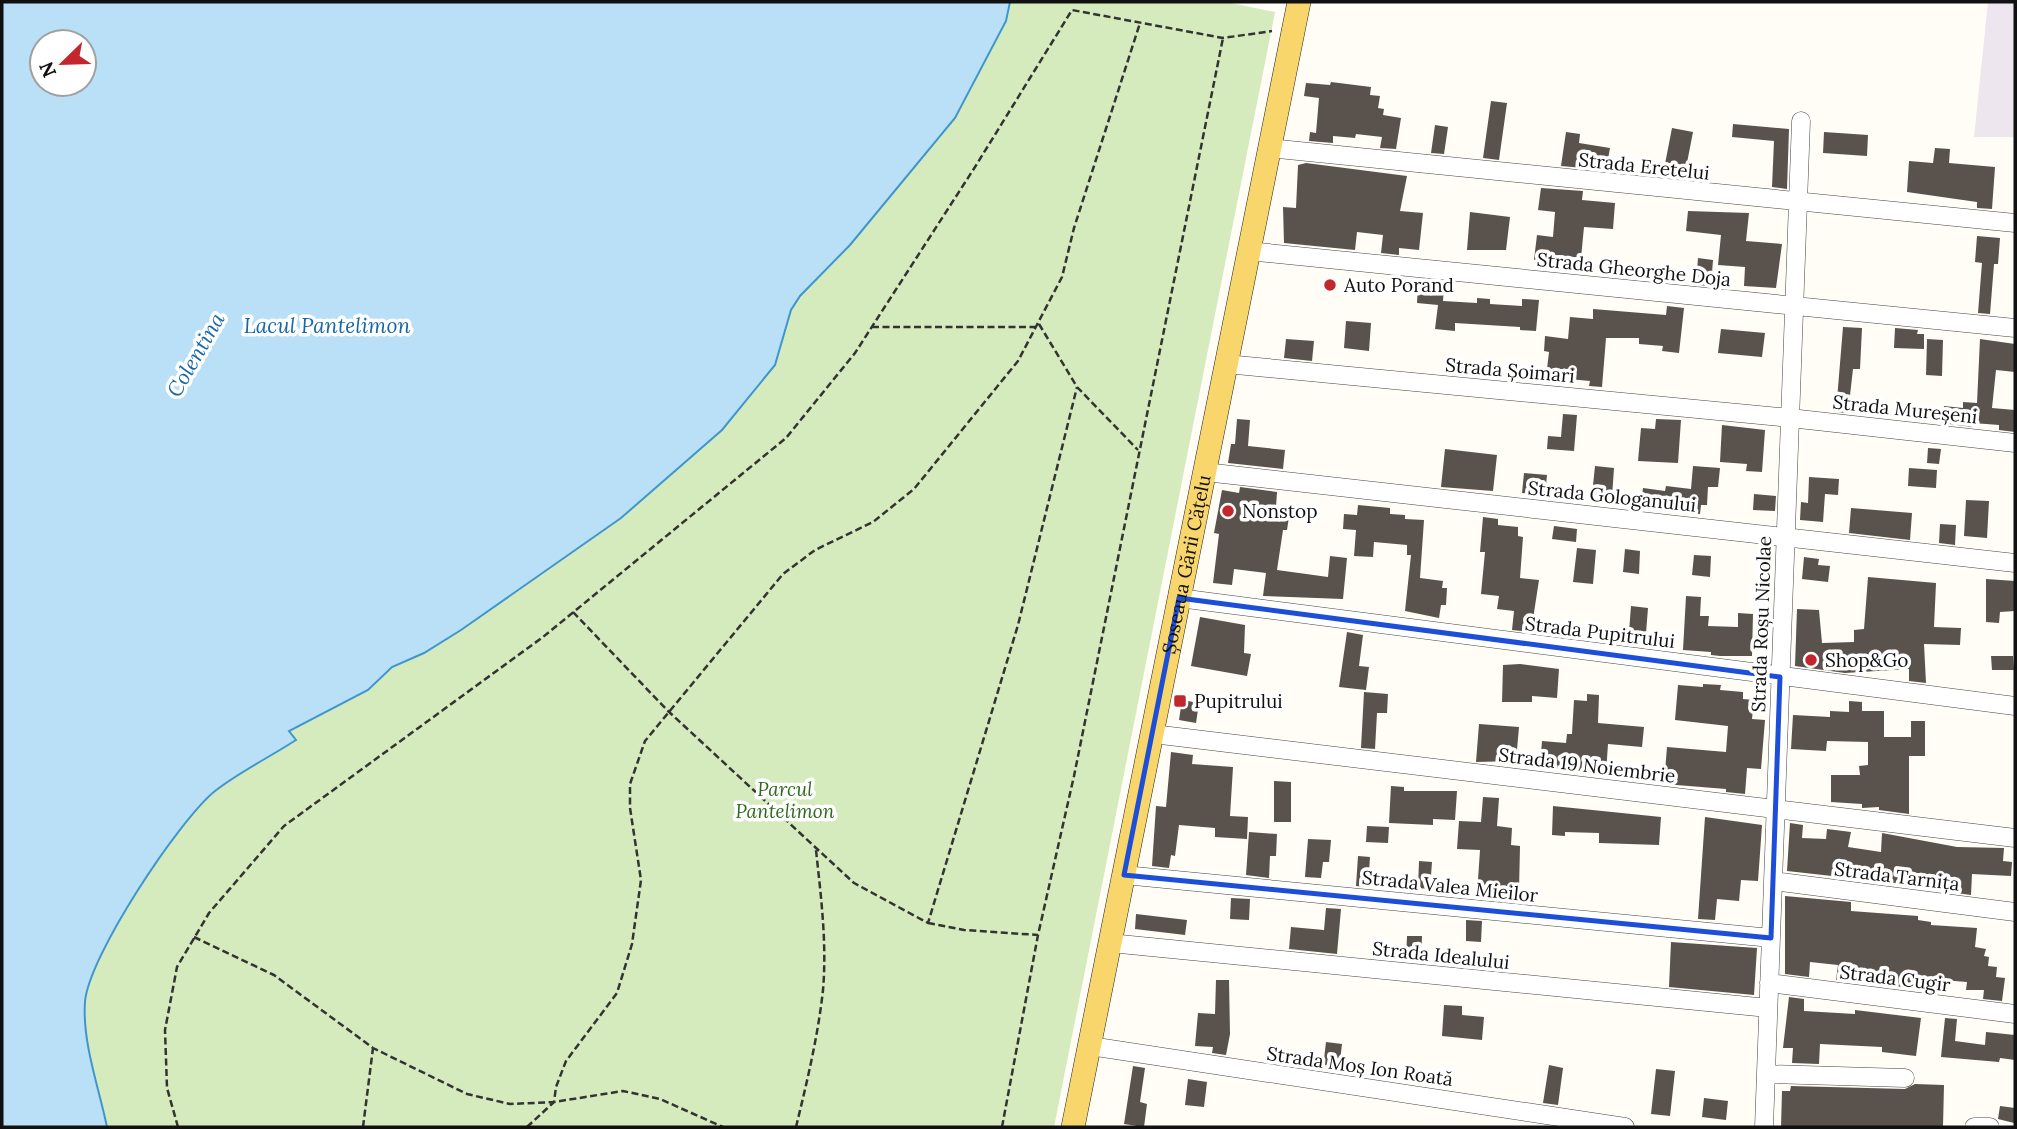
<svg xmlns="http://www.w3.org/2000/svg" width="2017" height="1129" font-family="Lora,serif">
	<rect width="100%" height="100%" fill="#fffdf5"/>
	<path fill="#eee6ef" d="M1988,2H2015V137H1974Z"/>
	<path fill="#d5ebbd" d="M1010,2H1226L1275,12L1054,1127H108C99,1088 82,1043 85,1002C88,957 179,821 215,791C239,772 270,757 296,741L289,731L368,690L392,667L424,653L461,630L621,518L774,365L791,310L800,296L850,244L955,118L1006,21Z"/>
	<path fill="#b9e0f7" stroke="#3f96cf" stroke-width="2" fill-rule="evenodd" d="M2,2H1010L1006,21L955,118L850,245L800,296L791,310L775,365L722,430L621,518L461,630L424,653L392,667L368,690L289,731L296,740C270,757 239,772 215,791C179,820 88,957 85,1002C82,1042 99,1088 107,1127H2ZM42,42H84V84H42Z"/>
	<path fill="#5a524d" d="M1331,82L1371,87L1370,95L1380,96L1378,108L1384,109L1383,115L1401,118L1396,149L1380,148L1382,137L1356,134L1355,138L1333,136V143L1309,141L1310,132L1316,133L1319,98L1304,96L1306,83L1330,85Z
		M1491,101L1507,103L1499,160L1483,158Z
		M1733,124L1789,129L1787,189L1772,187L1774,141L1732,137Z
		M1435,125L1448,127L1444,154L1431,153Z
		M1672,128L1693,132L1686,168L1665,164Z
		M1566,132L1580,134L1579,143L1610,148L1606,170L1561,166Z
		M1824,132L1868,135L1867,156L1823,153Z
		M1935,148L1950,149L1949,163L1995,167L1992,209L1977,208V202L1907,192L1909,161L1933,163Z
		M1306,163L1407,176L1400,211L1423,213L1419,250L1399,248V255L1381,253L1383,235L1357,232L1355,250L1284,243L1283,207L1296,208L1298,165Z
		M1541,188L1583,191L1582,200L1615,203L1613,229L1584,227L1581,258L1559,255L1558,263L1534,260L1537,235L1553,237L1555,212L1538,210Z
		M1688,211L1749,213L1746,241L1782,244L1776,288L1744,286L1745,267L1718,265L1721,235L1686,231Z
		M1470,212L1510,217L1506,250H1467Z
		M1977,236L2000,238L1998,264H1994L1990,314L1978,313L1982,263L1975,262Z
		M1698,258L1713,260L1711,286L1696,285Z
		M1418,285L1444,287L1443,301L1477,303V298L1490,299V304L1522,306V299L1539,300L1536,331L1520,330V327L1455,323V331L1435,329L1438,305L1417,303Z
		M1667,306L1684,308L1679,353L1662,351L1663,346L1639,344V338H1606L1602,387L1589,386L1590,381L1546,377L1549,352L1544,351L1545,336L1568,339L1570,317L1593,319V309L1666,315Z
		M1346,321L1371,323L1369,351L1344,348Z
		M1843,327L1862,328L1860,369H1853L1848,413L1836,412Z
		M1895,328L1918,330L1917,334H1924V349L1894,348Z
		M1721,329L1765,333L1762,357L1718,353Z
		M1286,339L1314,341L1312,361L1284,358Z
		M1927,339L1943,340L1942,376L1926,375Z
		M1980,339L2015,344V372L1996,370L1992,408L2015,410V432L1999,430V425L1973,423L1972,427L1942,423L1944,406L1963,408V402L1977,403Z
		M1563,414L1577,415L1574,451L1547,449L1548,436L1561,437Z
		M1237,419L1250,420L1248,446L1285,450L1283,469L1228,463L1231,444H1235Z
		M1656,419L1681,420L1678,463L1638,461L1641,428L1655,429Z
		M1722,425L1765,430L1762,472L1746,471L1747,464L1720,462Z
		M1928,448L1941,449L1939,464L1927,463Z
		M1445,449L1497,455L1493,491L1441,487Z
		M1595,466L1614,468L1612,497L1592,495Z
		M1693,466L1720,468L1718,487H1708L1707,505H1701L1700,514L1640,509L1643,488L1665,491L1666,486L1691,489Z
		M1909,468L1937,470L1936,488L1908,486Z
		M1524,473L1547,475L1545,495L1522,493Z
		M1809,477L1839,479L1838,495L1825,494L1823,522L1800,520L1801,502L1808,503Z
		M1240,487L1277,492L1276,507L1286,509L1285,516L1289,517L1287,530H1283L1277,570L1328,577L1330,556L1347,558L1343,599L1263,596L1266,573L1234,569L1232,585L1213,583L1219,534L1214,533L1222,490L1239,493Z
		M1754,494L1776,496L1775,511L1753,510Z
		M1966,500L1989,501L1987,538L1964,536Z
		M1358,505L1390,508V514L1405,515V519L1424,520L1420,578L1443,581L1442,588H1447L1446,605H1441L1439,618L1405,611L1411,555H1407V545L1374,542L1373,557L1354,556L1356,530L1343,529L1344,514L1357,515Z
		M1851,508L1912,513L1910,540L1849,533Z
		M1483,517L1498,519V525L1518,527V536L1523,537L1520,578L1539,580L1531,632L1512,630L1514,611L1497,609L1499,596L1481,594L1485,552H1480Z
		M1940,524L1956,525L1955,545L1939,543Z
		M1554,526L1577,529L1576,542L1552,539Z
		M1577,548L1596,550L1593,584L1573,582Z
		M1625,549L1640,551L1639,574L1623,572Z
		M1694,555L1711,556L1710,577L1692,575Z
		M1804,557L1819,559L1818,565L1830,566L1828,582L1802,579Z
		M1868,577L1936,583L1934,627L1961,628L1960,645L1924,644L1926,683L1909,681V669L1845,673L1795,666L1797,609L1819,610L1822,643L1854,642V630L1864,629Z
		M1986,579L2015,581V611L2000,612L1999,623L1986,622Z
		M1686,596L1701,597L1700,616H1709L1708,626L1738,627V613L1753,614L1752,656H1720L1711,655V652L1683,650Z
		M1631,606L1648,608L1646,633L1629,632Z
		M1200,617L1245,625L1244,653L1251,654L1247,676L1191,666Z
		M1347,632L1363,635L1359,666L1369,667L1366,690L1339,687Z
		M1991,656H2013L2014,670H1992Z
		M1520,664L1559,669L1557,698L1532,696V702H1502L1503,665Z
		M1703,684L1721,685L1720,690L1743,692V699L1754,700L1752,719L1765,720L1761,769L1747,768L1745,794L1726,792V789L1664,784L1667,747L1726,752L1728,726L1675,720L1678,685L1703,687Z
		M1364,692L1388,694L1387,713H1377L1375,749L1361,748Z
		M1587,694L1599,695L1598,723L1644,727L1642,747L1608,744L1606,773L1540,767L1542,741L1566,743L1567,734H1572L1574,700L1587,701Z
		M1182,700L1199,703L1196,723L1179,720Z
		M1849,701L1862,702V711H1884V737H1911V721H1925V756H1909V814L1879,810V807L1862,808V804L1831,802V775H1860L1859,766L1868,765V742L1827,741L1826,751L1791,749L1793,715L1830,717V711L1849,712Z
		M1479,724L1519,727L1516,761L1476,762Z
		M1171,752L1193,755L1192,764L1233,767L1230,816L1248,817L1247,839L1215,837V828L1179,825L1175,856L1171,855L1169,868L1152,866L1156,806L1166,807Z
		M1274,781L1291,782V822H1274Z
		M1391,786L1404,787V791H1457L1455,820L1433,819V825L1389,823Z
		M1483,797L1499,798L1497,826L1512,828L1511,845L1520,846L1519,890L1497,889L1496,896L1477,895L1480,850L1457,849L1459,821L1481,822Z
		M1553,806L1661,817L1659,845L1599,843V833L1565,832V836L1552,835Z
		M1705,817L1762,825L1758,881L1741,880L1739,901L1717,899L1715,920L1698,919Z
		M1790,823L1803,825L1802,838L1826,839L1827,829L1851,832L1848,847L1881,852L1882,833L1957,847L2004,848L2003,861L2012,862L2011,876L1972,874L1971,895L1913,887V885L1787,871Z
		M1367,826L1389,827L1388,843L1366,842Z
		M1249,832L1277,834L1276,856H1270L1269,878L1246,875Z
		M1308,839L1331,840L1329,862H1323L1321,878L1305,877Z
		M1358,856L1370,857L1368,887L1356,886Z
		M1419,861L1432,862L1430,889L1418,888Z
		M1785,896L1851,902V911L1918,916V920L1931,922V925L1977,928L1975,947L1986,949L1984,956L1989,957L1988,966L1997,967L1996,977L2005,978L2002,1001L1983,999L1984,990H1966L1967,982L1942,980L1941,991L1836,980L1838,965L1810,962L1809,977L1785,974Z
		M1231,898L1250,899L1249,920L1230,919Z
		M1326,908L1341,909L1337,954L1289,949L1291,927L1324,930Z
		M1136,914L1187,920L1185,935L1135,929Z
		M1466,920L1482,921L1481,942L1466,941Z
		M1407,936H1422L1421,962L1406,961Z
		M1671,942L1757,948L1754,995L1669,987Z
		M1216,980H1229L1230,1034L1226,1055L1212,1053L1213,1047L1195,1046L1198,1013L1215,1014Z
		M1789,997L1804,999V1011L1855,1014V1010L1921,1018L1916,1056L1882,1052V1047L1820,1044L1819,1064L1792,1063L1793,1048H1783Z
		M1444,1005L1462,1006V1015L1484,1017L1482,1040L1442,1036Z
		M1945,1018L1957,1019L1955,1041L1985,1045L1986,1032L2015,1035V1060L2000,1058L1999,1062L1941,1057Z
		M1326,1042L1342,1044L1339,1070L1323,1068Z
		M1549,1065L1563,1068L1558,1105L1543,1103Z
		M1133,1066L1145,1068L1140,1102L1147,1104L1144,1127L1124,1124Z
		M1656,1069L1675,1071L1670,1116L1651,1114Z
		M1188,1079L1207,1082L1204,1107L1185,1105Z
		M1915,1084L1944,1085L1943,1126L1781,1127L1782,1091H1790L1791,1086L1905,1089Z
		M1704,1098L1728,1101L1726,1120L1702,1117Z
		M2000,1106L2015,1108L2014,1123L1998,1119Z"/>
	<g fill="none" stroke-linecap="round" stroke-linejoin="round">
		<g stroke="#444" stroke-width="19">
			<path id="minor" d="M1269,148L2015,223
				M1248,251L2015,328
				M1226,364L1790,418L2015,443
				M1205,472L2015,563
				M1179,598L2015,706
				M1153,734L2015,838
				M1124,875L1771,938
				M1773,881L2015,912
				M1110,943L1768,1008
				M1769,983L2015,1014
				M1090,1046L1625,1127
				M1766,1074L1905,1078
				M1764,1127L1801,121
				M1974,1127H1990"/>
		</g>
		<g stroke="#222" stroke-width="24">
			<g id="major">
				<path id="s1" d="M1073,1127L1299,2"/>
			</g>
		</g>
		<path stroke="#333" stroke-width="2.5" stroke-dasharray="7 3.5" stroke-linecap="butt" d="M1039,324L1077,387L1138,450
			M872,327H1037
			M573,612L668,711L854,883L928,923L1018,625L1077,387
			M928,923L964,930L1038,935
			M194,937L274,975L373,1048L467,1094L510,1104L554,1102L623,1091L660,1099L723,1127
			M178,1127L167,1088L165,1030L177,967L209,913L284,826L543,637L786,438L855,353L975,167L1072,10L1223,38L1272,31
			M363,1127L373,1048
			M527,1127L554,1102L556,1087L566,1061L617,993L632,944L641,880L630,808V784L645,741L783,574L815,550L873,522L914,489L1018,361L1062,277L1074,228L1140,23
			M796,1127C807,1082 818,1036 823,990C827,943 821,897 816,850
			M1002,1127L1038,935L1074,776L1223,38"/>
		<use href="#minor" stroke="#fff" stroke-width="18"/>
		<use href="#major" stroke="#f9d66b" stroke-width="23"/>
	</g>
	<path fill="none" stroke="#1d4ed8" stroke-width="5" stroke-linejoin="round" d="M1179,598L1780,677L1771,938L1124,875Z"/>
	<g fill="#c4262e" stroke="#fff" stroke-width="2.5">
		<circle cx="1330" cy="285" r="7"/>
		<circle cx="1228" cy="511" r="7"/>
		<circle cx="1811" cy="660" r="7"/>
		<rect x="1173" y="694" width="14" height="14" rx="3.5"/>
	</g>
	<g text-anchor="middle" stroke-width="7" stroke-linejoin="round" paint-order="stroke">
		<g font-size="19" fill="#111" stroke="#fff">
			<text transform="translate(1644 166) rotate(6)" y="7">Strada Eretelui</text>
			<text transform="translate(1634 269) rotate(6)" y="7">Strada Gheorghe Doja</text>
			<text transform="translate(1510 370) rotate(5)" y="7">Strada Șoimari</text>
			<text transform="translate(1905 409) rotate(6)" y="7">Strada Mureșeni</text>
			<text transform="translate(1612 496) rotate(6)" y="7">Strada Gologanului</text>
			<text dy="7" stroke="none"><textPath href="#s1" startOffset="574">Șoseaua Gării Cățelu</textPath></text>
			<text transform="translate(1761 624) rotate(-88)" y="7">Strada Roșu Nicolae</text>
			<text transform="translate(1600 632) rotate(7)" y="7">Strada Pupitrului</text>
			<text transform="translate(1587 765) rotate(7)" y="7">Strada 19 Noiembrie</text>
			<text transform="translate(1897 876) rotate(7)" y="7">Strada Tarnița</text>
			<text transform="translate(1450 886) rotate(6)" y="7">Strada Valea Mieilor</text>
			<text transform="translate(1441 955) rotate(6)" y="7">Strada Idealului</text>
			<text transform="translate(1895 978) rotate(7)" y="7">Strada Cugir</text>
			<text transform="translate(1360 1066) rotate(8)" y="7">Strada Moș Ion Roată</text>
		</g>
		<g font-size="19" fill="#111" stroke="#fff" text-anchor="start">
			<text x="1344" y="292">Auto Porand</text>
			<text x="1242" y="518">Nonstop</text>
			<text x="1825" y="667">Shop&amp;Go</text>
			<text x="1194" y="708">Pupitrului</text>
		</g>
		<g font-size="19" font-style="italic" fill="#2f6b1f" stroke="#fff">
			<text x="785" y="796">Parcul<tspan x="785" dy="22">Pantelimon</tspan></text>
		</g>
		<g font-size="21" font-style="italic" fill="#1768a6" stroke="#fff">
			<text x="327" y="333">Lacul Pantelimon</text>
			<text transform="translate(196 355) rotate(-60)" y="7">Colentina</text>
		</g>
	</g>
	<rect width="2017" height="1129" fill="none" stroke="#111111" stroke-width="7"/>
	<g transform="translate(63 63) rotate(247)"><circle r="33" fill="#ffffff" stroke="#a0a0a0" stroke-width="2"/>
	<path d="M0-5L12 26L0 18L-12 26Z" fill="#c4262e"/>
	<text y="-10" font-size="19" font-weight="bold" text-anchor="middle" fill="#111111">N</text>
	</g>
</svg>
